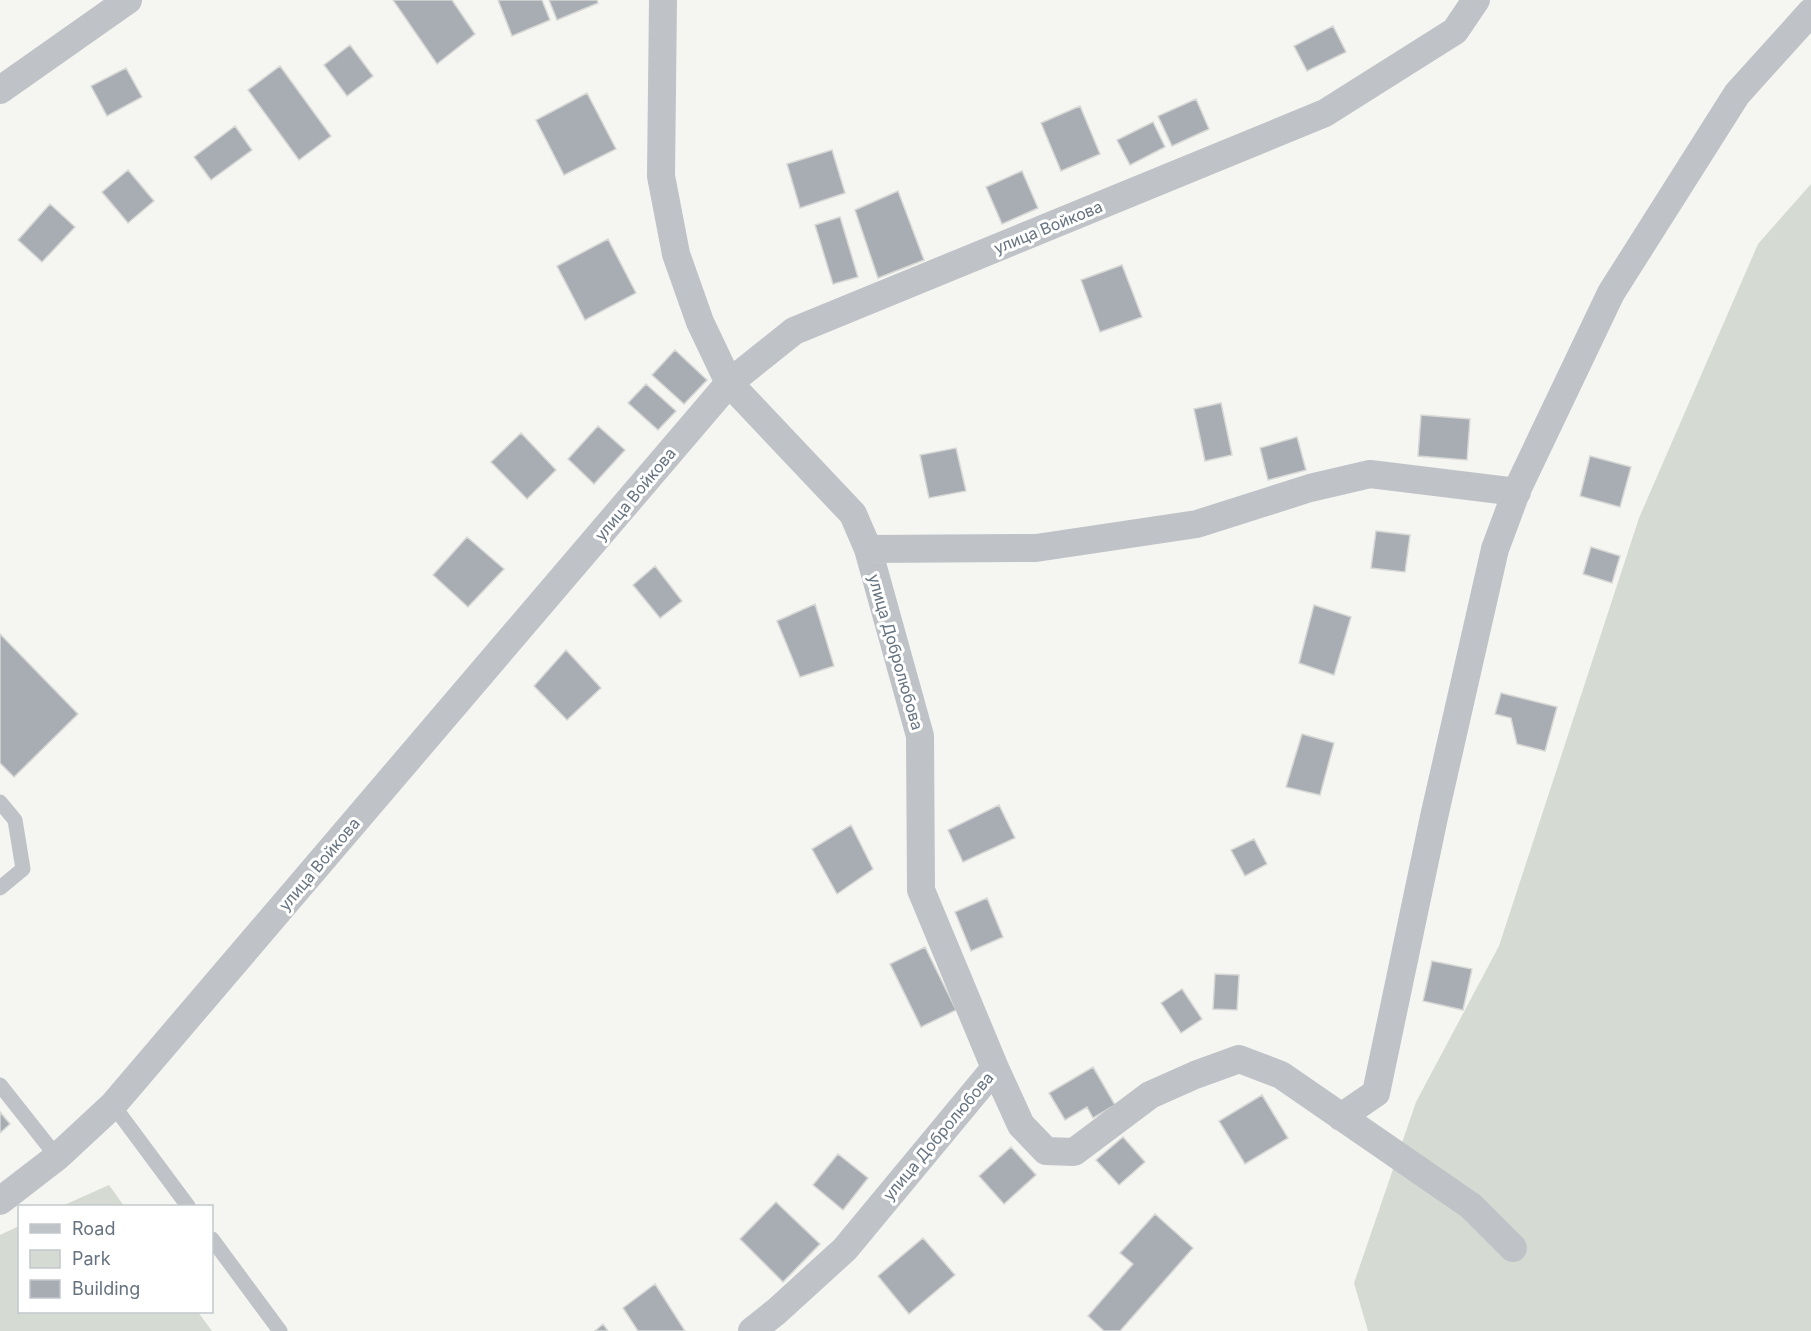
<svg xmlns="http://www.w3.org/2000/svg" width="1811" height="1331" font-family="Inter,sans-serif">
  <rect width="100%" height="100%" fill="#f5f5f2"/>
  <path fill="#d5dad2" d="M 1811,184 L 1811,1331 L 1368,1331 L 1354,1283 L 1416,1102 L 1499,946 L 1639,518 L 1758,244 Z
    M 109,1185 L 124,1206 L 62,1206 Z
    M 19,1226 L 20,1312 L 198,1312 L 212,1331 L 0,1331 L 0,1235 Z"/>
  <path fill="#a7adb2" stroke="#d7d7d5" stroke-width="1.5" d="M 393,0 L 452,0 L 475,34 L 437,64 Z
    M 498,0 L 542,0 L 550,20 L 512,36 Z
    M 549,0 L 597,0 L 598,3 L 557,20 Z
    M 1333,26 L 1346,52 L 1307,71 L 1294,46 Z
    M 350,45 L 373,76 L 347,96 L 324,65 Z
    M 280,66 L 331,136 L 299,160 L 248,90 Z
    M 126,68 L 142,97 L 107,116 L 91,86 Z
    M 587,93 L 616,149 L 564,175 L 536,120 Z
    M 1196,99 L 1209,129 L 1172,146 L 1158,116 Z
    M 1080,106 L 1100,154 L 1061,171 L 1041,123 Z
    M 1153,122 L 1165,147 L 1130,165 L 1117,140 Z
    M 235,126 L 252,150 L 211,180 L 194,157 Z
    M 832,150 L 845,193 L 800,208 L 787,164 Z
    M 128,170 L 154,201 L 128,223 L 102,192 Z
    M 1022,171 L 1038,208 L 1002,224 L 986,187 Z
    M 898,191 L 924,260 L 878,278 L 855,210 Z
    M 50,204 L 75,227 L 42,262 L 18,240 Z
    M 840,217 L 858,277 L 833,284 L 815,225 Z
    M 608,239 L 636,293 L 585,320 L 557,266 Z
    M 1122,265 L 1142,317 L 1100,332 L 1081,280 Z
    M 675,350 L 707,380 L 684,404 L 652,375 Z
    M 646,384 L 676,411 L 658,430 L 628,403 Z
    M 1221,403 L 1232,455 L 1205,461 L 1194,409 Z
    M 1421,415 L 1470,419 L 1467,460 L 1418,456 Z
    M 598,426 L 625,450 L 594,484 L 568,459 Z
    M 521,433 L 556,470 L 527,499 L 491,462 Z
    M 1297,437 L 1306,470 L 1268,480 L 1260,448 Z
    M 956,448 L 966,491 L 929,498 L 920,455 Z
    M 1590,456 L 1631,467 L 1620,507 L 1580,496 Z
    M 1376,531 L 1410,535 L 1405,572 L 1371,568 Z
    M 467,537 L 504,569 L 468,607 L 433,575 Z
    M 1591,547 L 1620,556 L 1612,583 L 1583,574 Z
    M 655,566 L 682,601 L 660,618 L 633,585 Z
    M 815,604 L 834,666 L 800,677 L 777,621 Z
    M 1314,605 L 1351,617 L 1334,675 L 1299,663 Z
    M 0,634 L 78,714 L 14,777 L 0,763 Z
    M 566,650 L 601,688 L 567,720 L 534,686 Z
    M 1501,693 L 1557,707 L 1545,751 L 1517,744 L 1511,718 L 1495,714 Z
    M 1302,734 L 1334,743 L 1320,795 L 1286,787 Z
    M 999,805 L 1015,838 L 963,862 L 948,830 Z
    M 851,825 L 873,869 L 837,894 L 812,849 Z
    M 1254,839 L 1267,864 L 1245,876 L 1231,850 Z
    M 987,898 L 1003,937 L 971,951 L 955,912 Z
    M 925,947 L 956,1010 L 921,1027 L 890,964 Z
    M 1432,961 L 1472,969 L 1463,1010 L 1423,1001 Z
    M 1215,974 L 1239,975 L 1237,1010 L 1213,1009 Z
    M 1182,989 L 1202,1019 L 1181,1033 L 1161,1003 Z
    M 1093,1067 L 1115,1105 L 1093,1118 L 1087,1107 L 1065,1120 L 1049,1093 Z
    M 1262,1095 L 1288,1138 L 1245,1164 L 1219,1121 Z
    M 0,1112 L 10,1124 L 0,1133 Z
    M 1123,1137 L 1145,1162 L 1119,1185 L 1096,1160 Z
    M 1011,1147 L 1036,1175 L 1004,1204 L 979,1176 Z
    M 838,1154 L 868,1178 L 843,1210 L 813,1185 Z
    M 776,1202 L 820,1244 L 783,1282 L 740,1239 Z
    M 1155,1214 L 1193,1248 L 1120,1331 L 1104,1331 L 1088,1316 L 1133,1264 L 1120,1253 Z
    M 923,1238 L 955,1275 L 909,1314 L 878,1276 Z
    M 655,1284 L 685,1331 L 638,1331 L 623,1308 Z
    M 603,1324 L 608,1331 L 595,1331 Z"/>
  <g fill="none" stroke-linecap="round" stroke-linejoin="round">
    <path stroke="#bfc2c6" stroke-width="15" d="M 0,802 L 15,820 L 23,869 L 0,888
      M 0,1085 L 57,1157
      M 113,1105 L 188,1206
      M 212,1239 L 280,1331"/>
    <path stroke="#bfc2c6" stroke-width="28" d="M 663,0 L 661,176 L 676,254 L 700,322 L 729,383 L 853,514 L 868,549 L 920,736 L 921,890 L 995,1068 L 845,1249 L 777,1311 L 752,1331
      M 0,90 L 128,0
      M 868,549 L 1036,548 L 1197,524 L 1310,488 L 1370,474 L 1517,492
      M 995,1068 L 1021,1125 L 1046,1151 L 1074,1152 L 1150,1095 L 1195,1075 L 1239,1059 L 1281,1075 L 1471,1206 L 1513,1248
      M 1341,1117 L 1376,1093 L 1434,817 L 1495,549 L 1517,490 L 1611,293 L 1737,94 L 1811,12
      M 0,1201 L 57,1157 L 113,1105 L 729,383 L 794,331 L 1325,113 L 1455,31 L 1476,0"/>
  </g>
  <g text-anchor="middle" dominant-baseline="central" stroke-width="6" stroke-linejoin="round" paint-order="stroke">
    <g font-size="16" fill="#677480" stroke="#fff">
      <text transform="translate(1048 227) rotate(-22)">улица Войкова</text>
      <text transform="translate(635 494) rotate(-50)">улица Войкова</text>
      <text transform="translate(896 652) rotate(74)">улица Добролюбова</text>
      <text transform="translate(319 864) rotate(-50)">улица Войкова</text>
      <text transform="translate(938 1136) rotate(-50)">улица Добролюбова</text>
    </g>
  </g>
  <rect x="18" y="1205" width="195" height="108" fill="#ffffff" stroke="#c2c7cc" stroke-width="1.5"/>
  <rect x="30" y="1224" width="30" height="9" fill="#bfc2c6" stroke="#c2c7cc" stroke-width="1.5"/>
  <text x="72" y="1235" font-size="18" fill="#677480">Road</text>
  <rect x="30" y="1250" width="30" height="18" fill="#d5dad2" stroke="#c2c7cc" stroke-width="1.5"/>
  <text x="72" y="1265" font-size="18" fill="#677480">Park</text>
  <rect x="30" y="1280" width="30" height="18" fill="#a7adb2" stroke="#c2c7cc" stroke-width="1.5"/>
  <text x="72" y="1295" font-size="18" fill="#677480">Building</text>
</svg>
